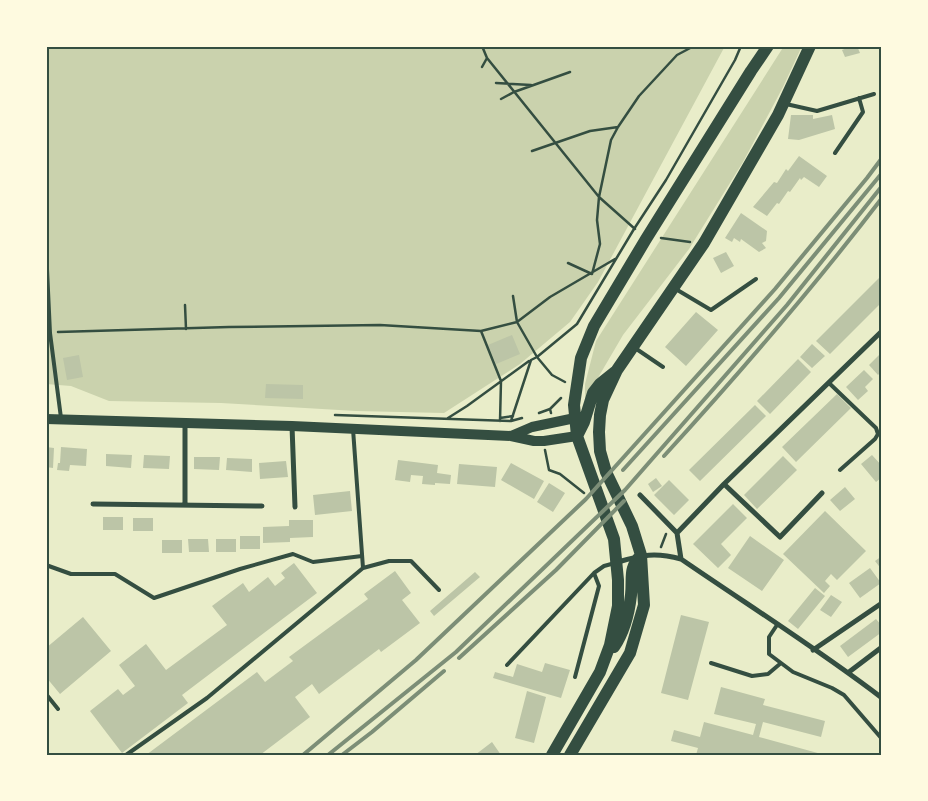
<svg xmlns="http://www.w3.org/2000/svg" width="928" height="801" font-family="Roboto,sans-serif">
  <rect width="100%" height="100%" fill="#e9edc9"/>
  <path fill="#cad2ad" d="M 46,46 L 725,46 L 598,282 L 570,322 L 520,364 L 444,413 L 356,411 L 221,403 L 109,401 L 71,386 L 46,384 Z
    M 784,46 L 802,46 L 783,87 L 743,162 L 689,249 L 623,335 L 585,400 L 585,384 L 596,341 Z"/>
  <path fill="#bcc5a7" d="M 852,46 L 857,46 L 860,53 L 845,57 L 842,50 Z
    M 791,115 L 813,115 L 813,119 L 832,115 L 835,129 L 799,140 L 788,139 Z
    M 799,156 L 827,176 L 819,187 L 804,177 L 801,180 L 800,178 L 790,192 L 788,191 L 779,204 L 777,203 L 767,216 L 753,207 L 774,182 L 777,183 L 786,169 L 788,171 Z
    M 741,213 L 767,231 L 766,241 L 762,243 L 766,248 L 759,252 L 741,239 L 740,242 L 734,238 L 732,242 L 725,238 Z
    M 726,252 L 734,266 L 721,273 L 713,258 Z
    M 882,275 L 882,302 L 830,354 L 816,341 Z
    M 696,312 L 718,330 L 686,366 L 665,347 Z
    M 512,335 L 520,354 L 496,364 L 488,345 Z
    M 812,344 L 825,356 L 812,368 L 800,357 Z
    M 882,352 L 882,371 L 878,375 L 869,365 Z
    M 79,355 L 83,377 L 67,380 L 63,358 Z
    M 798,359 L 811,372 L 770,414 L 757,401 Z
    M 864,370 L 873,379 L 865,387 L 868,391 L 858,400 L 846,387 Z
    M 266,384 L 303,385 L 303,399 L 265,398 Z
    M 837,394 L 851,408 L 796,462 L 782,447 Z
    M 755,405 L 766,416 L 700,481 L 689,470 Z
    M 46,447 L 54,448 L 53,468 L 46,467 Z
    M 61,447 L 87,449 L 86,466 L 70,465 L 69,471 L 57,470 L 58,463 L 60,463 Z
    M 106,454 L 132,455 L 131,468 L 106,466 Z
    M 144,455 L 170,456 L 169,469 L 143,468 Z
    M 872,455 L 882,466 L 882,477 L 876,482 L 861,464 Z
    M 783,456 L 797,470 L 757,509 L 744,495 Z
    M 194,457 L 220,457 L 219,470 L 194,469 Z
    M 227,458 L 252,459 L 252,472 L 226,470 Z
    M 398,460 L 438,465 L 437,473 L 451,475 L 450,484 L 435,483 L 435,485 L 422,484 L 423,476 L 411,475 L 410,482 L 395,480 Z
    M 286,461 L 288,477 L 260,479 L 259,463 Z
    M 511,463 L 544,481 L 534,499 L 501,480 Z
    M 459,464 L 497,467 L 495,487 L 457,484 Z
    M 656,478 L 662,486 L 653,492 L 648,484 Z
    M 669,480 L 689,500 L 674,515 L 654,495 Z
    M 549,483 L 565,493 L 553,512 L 537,502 Z
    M 845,487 L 855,499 L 840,511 L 830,500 Z
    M 350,491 L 352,511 L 315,515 L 313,495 Z
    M 733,504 L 747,518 L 721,544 L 731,555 L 718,568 L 693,544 Z
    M 825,511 L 866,551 L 837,580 L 831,574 L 825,581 L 830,586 L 824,593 L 783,554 Z
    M 103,517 L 123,517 L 123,530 L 103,530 Z
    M 133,518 L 153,518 L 153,531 L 133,531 Z
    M 289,520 L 313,520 L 313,537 L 290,538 L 290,542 L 263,543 L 263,527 L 289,526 Z
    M 240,536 L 260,536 L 260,549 L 240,549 Z
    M 750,536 L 784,560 L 762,591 L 728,568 Z
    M 188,539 L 208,539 L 209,552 L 189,552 Z
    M 216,539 L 236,539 L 236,552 L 216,552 Z
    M 162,540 L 182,540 L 182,553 L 162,553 Z
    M 882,556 L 882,570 L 875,561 Z
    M 294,563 L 317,593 L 182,695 L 188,703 L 122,753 L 90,711 L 118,689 L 123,695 L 135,686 L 119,665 L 146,644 L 166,670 L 227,625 L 212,606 L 243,583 L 249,592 L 268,577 L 275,586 L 285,578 L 281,573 Z
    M 870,568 L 881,583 L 860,598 L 849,583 Z
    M 395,571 L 411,593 L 402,600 L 420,623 L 381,652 L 379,649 L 319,694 L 312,684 L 295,697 L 310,717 L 260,755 L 146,755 L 257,672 L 265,682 L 293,661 L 289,657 L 368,599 L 364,594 Z
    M 475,572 L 480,577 L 434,616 L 430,611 Z
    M 815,588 L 825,596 L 798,629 L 788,621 Z
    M 831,595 L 842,602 L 831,617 L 820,610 Z
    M 681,615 L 709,622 L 688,700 L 661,693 Z
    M 83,617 L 111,651 L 60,694 L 46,677 L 46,648 Z
    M 876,619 L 882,626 L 882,632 L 848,657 L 840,646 Z
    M 545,663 L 570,670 L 561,698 L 493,678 L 495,672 L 513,677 L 517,664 L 542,672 Z
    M 721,687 L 765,699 L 763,705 L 825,721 L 821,737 L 763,722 L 759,737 L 825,755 L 696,755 L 698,748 L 671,741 L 674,730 L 700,737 L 704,722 L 753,735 L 756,724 L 714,714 Z
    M 527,691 L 546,697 L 534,743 L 515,738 Z
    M 492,742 L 501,755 L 475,755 Z"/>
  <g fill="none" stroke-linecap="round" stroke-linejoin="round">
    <path stroke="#344e41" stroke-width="2.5" d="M 482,46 L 487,58 L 599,197 L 635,229
      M 482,67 L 487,58
      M 496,83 L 531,85
      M 501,99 L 514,92 L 570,72
      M 532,151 L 590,131 L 618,127
      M 661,238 L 690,242
      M 568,263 L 592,274 L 600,244 L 597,220 L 599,197 L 611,140 L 618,127 L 639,96 L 677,55 L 694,46
      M 513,296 L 517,322 L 537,357 L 552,375 L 565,382
      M 185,305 L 186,329
      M 481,331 L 501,381 L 500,421
      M 58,332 L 229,327 L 380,325 L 481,331 L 517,322 L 550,297 L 615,259
      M 539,413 L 550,409
      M 551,413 L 550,409 L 561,398
      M 335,415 L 511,421 L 531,360 L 537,357 L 577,324 L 634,229 L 666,180 L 735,60 L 741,46
      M 448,418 L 467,406 L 529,361
      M 500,418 L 513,416
      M 511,421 L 522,418
      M 545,450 L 549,470 L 560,474 L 584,493
      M 661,547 L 666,534"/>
    <path stroke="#344e41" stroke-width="4" d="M 46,70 L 47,46
      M 786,104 L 817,111 L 874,94
      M 835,153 L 863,112 L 859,98
      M 46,248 L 50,333 L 61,418
      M 674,288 L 711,310 L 756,279
      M 635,348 L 663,367
      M 829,383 L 876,428 L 878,434 L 875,439 L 840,470
      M 353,429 L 363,568
      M 46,565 L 71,574 L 115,574 L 154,598 L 240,569 L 293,554 L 313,562 L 362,556
      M 777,625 L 769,637 L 769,654 L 793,672 L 832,688 L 844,695 L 882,739
      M 711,663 L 752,676 L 768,674 L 781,663
      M 507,665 L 594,573 L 604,566 L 615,563
      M 575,677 L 599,586 L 594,573
      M 46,694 L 58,709
      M 46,753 L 47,755
      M 126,755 L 207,698 L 363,568 L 389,561 L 411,561 L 439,590"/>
    <path stroke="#344e41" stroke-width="5" d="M 292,426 L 295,507
      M 724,484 L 780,537 L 822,493
      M 640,495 L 677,533
      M 93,504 L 262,506
      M 185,505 L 185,423
      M 681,559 L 677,533 L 724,484 L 882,331
      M 618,562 C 642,555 655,552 681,559 C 748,605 818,649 882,698
      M 813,650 L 882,603
      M 849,672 L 882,647"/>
    <path stroke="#344e41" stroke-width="10" d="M 46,419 L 292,426 L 511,436 L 534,441 L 544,441 L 577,436
      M 511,436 L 532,427 L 575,418"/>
    <path stroke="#344e41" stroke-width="12" d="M 577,436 L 584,422 L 593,393 L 600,384 L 615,372
      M 614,647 C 624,632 629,613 631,595 C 633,577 628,569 641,555
      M 552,755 L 600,672 L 610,645 L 618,606 L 618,580 L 614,539 L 577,436 L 574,405 L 581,358 L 594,326 L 646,239 L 751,71 L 768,46
      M 570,755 L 630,653 L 644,605 L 641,555 L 632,526 L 606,472 L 600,451 L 599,432 L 600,415 L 603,400 L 617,370 L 704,243 L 778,115 L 810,46"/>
    <path stroke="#7c8e77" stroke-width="4" d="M 664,456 C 740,373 813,288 882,198
      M 623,470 L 779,298 L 882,173
      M 459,658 L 556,570 L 624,501
      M 303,755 L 416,660 L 586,499 L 775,289 L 867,178 L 882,158
      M 328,755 L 456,652 L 625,490 L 787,305 L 882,186
      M 342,755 L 372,732 L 444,671"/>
  </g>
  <rect width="928" height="801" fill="none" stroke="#fefae0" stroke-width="95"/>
  <rect x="48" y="48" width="832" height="706" fill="none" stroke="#344e41" stroke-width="2"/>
</svg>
